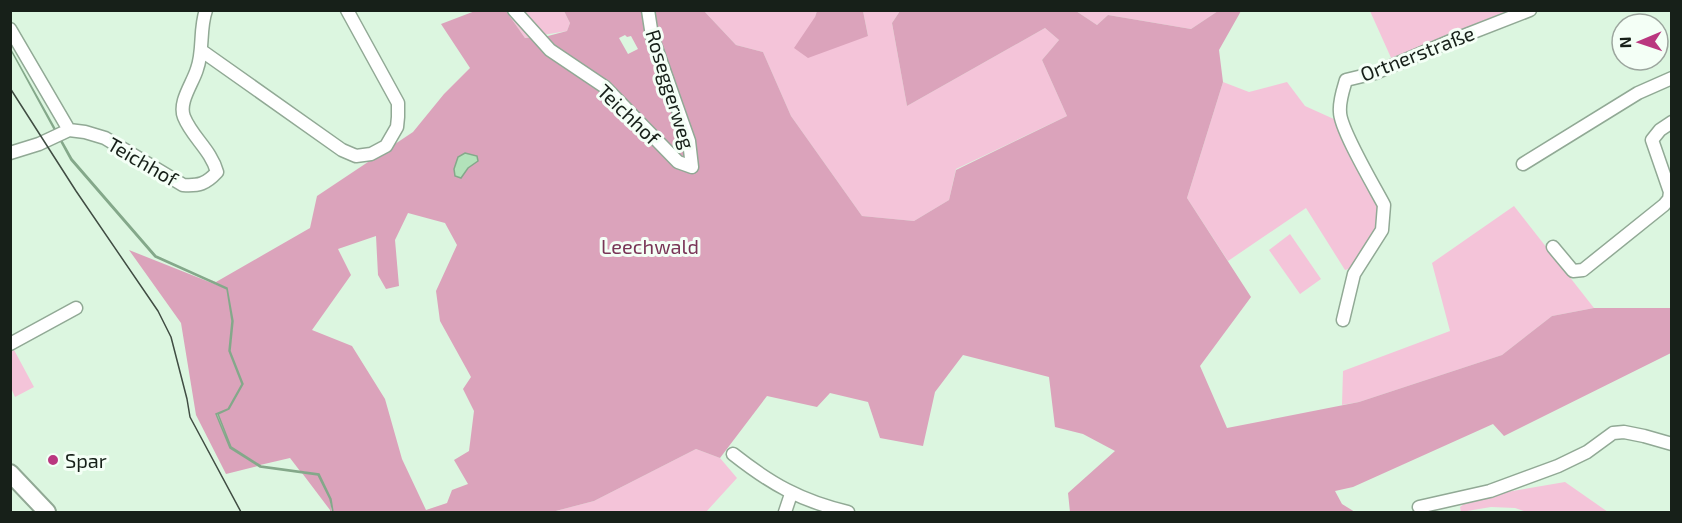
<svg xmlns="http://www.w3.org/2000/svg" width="1682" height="523" font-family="'Exo 2',sans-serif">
  <rect width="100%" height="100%" fill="#dcf6e0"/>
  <path fill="#f4c4d9" d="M 506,11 L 564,11 L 570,23 L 567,31 L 525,38 Z
    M 704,11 L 817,11 L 815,17 L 868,36 L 863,11 L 900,11 L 892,23 L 907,106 L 1045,28 L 1059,40 L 1042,60 L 1067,116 L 956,169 L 949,200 L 914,221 L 862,216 L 791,116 L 763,52 L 736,45 Z
    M 1076,11 L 1218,11 L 1191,29 L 1108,15 L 1097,25 Z
    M 1370,11 L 1515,11 L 1392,60 Z
    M 1223,82 L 1249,92 L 1287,82 L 1305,106 L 1336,120 L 1388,206 L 1389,227 L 1368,263 L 1345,270 L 1306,208 L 1228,261 L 1187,198 Z
    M 1514,206 L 1594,308 L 1552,316 L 1502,355 L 1359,402 L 1342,405 L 1343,371 L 1450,331 L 1432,263 Z
    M 1290,234 L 1321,279 L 1300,294 L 1269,250 Z
    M 13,348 L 34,387 L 15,397 L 11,388 L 10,349 Z
    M 696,449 L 720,458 L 737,478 L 706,512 L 552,512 L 594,501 Z
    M 1565,482 L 1608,512 L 1527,512 L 1515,508 L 1491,507 L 1461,512 L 1460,507 L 1471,498 Z"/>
  <path fill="#dba3bb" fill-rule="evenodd" d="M 475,11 L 506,11 L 525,38 L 548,36 L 567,31 L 570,23 L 564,11 L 704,11 L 736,45 L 763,52 L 791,116 L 862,216 L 914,221 L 949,200 L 956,170 L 1067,116 L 1042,60 L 1059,40 L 1045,28 L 907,106 L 892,23 L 900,11 L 1076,11 L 1097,25 L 1108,15 L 1191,29 L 1218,11 L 1241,11 L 1219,50 L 1223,82 L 1187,198 L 1251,297 L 1200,366 L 1227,428 L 1359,402 L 1502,355 L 1552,316 L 1594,308 L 1670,308 L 1671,353 L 1504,436 L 1493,424 L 1353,487 L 1335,491 L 1342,504 L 1355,512 L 1070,512 L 1068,493 L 1115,451 L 1083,434 L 1055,427 L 1049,377 L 963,355 L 935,392 L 923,446 L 880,438 L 868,402 L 830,393 L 817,407 L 767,396 L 720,458 L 696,449 L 594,501 L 552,512 L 333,512 L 331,499 L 319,474 L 300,471 L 290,458 L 260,465 L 231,447 L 222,426 L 230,448 L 258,466 L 226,474 L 196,415 L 181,323 L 129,250 L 227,289 L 232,321 L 229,351 L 242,384 L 237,393 L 243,384 L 230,351 L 233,321 L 227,288 L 208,279 L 216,282 L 310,228 L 317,196 L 413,132 L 444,94 L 470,68 L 441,24 ZM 625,35 L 627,37 L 631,36 L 638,49 L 628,54 L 619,38 ZM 408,213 L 445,223 L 457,245 L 436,291 L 440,321 L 471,377 L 463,389 L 474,411 L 469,451 L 454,460 L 468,484 L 452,490 L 447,503 L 426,510 L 402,459 L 385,399 L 352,346 L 312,330 L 351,275 L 338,249 L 376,236 L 378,275 L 386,289 L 399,286 L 395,240 Z
    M 817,11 L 863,11 L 868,36 L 808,58 L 794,48 L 815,17 Z
    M 302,473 L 318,475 L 330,499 L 332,512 L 330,512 L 330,510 Z"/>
  <path fill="#b2e2ba" stroke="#84a88a" stroke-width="1.5" d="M 11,50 L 72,159 L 156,256 L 227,288 L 233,321 L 230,351 L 243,384 L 229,409 L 218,414 L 231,447 L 261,466 L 319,474 L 331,499 L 333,512 L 330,499 L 318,475 L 260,467 L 230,448 L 216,414 L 228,409 L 242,384 L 229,351 L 232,321 L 227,289 L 155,257 L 71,160 Z
    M 465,153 L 477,156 L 478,161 L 468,168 L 461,178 L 455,176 L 454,169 L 458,157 Z"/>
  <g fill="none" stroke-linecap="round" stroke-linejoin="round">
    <defs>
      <path id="minor" d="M 514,10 L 550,50 L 605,87 L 678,162 L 692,167 L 689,141 L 652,36 L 648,10
        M 10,29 L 69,130
        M 202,51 L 342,150 L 356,156 L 371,154 L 386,146 L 397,127 L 398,117 L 398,103 L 347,10
        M 10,153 L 39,144 L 69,130 L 85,132 L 105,138 L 183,185 C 199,186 206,184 217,172 C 211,150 192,137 184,117 C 178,102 193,83 197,69 C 204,50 199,30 206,10
        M 1523,164 L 1638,93 L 1672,78
        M 1553,247 L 1573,271 L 1583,270 L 1664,205 L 1669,199 L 1670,192 L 1652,140 L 1660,130 L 1672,122
        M 1343,320 L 1354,274 L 1382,230 L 1384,205 C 1374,186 1340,129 1340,112 C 1339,101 1343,90 1346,80 L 1375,73 L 1453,40 L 1530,10
        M 10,344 L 76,308
        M 733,454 C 771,484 801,501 848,512
        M 1419,507 L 1490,491 L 1558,466 L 1587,452 L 1613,433 L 1624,432 L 1644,436 L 1672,444
        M 785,512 L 791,494"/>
      <path id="major" d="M 10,473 L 47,512"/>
    </defs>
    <use href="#minor" stroke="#91a995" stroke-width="15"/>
    <use href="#major" stroke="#91a995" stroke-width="20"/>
    <use href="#minor" stroke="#fff" stroke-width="12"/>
    <use href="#major" stroke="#fff" stroke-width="16"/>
    <path stroke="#404d43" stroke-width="1.5" d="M 10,88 L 76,191 L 158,311 L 171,337 L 187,399 L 190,417 L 241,512"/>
  </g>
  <circle fill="#ba377f" stroke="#f4fff6" stroke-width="2" cx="53" cy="460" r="6"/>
  <g text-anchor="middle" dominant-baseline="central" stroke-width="6" stroke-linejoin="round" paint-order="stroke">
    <g font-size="20" fill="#172019" stroke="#f4fff6">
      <text transform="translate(1417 53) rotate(-21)">Ortnerstraße</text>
      <text transform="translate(671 89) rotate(73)">Roseggerweg</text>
      <text transform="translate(629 114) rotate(44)">Teichhof</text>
      <text transform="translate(143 161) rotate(30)">Teichhof</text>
    </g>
    <g font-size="20" fill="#793557" stroke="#f4fff6">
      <text x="650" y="246">Leechwald</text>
    </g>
    <g font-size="20" fill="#172019" stroke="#f4fff6" text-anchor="start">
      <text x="65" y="460">Spar</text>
    </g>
  </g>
  <rect width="1682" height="523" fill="none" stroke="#172019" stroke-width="24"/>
  <g transform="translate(1640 42) rotate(268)"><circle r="28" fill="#f4fff6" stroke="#9ca69e" stroke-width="1.5"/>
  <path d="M0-4.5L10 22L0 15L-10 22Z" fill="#ba377f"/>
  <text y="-9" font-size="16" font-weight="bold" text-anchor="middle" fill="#172019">N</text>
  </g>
</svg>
